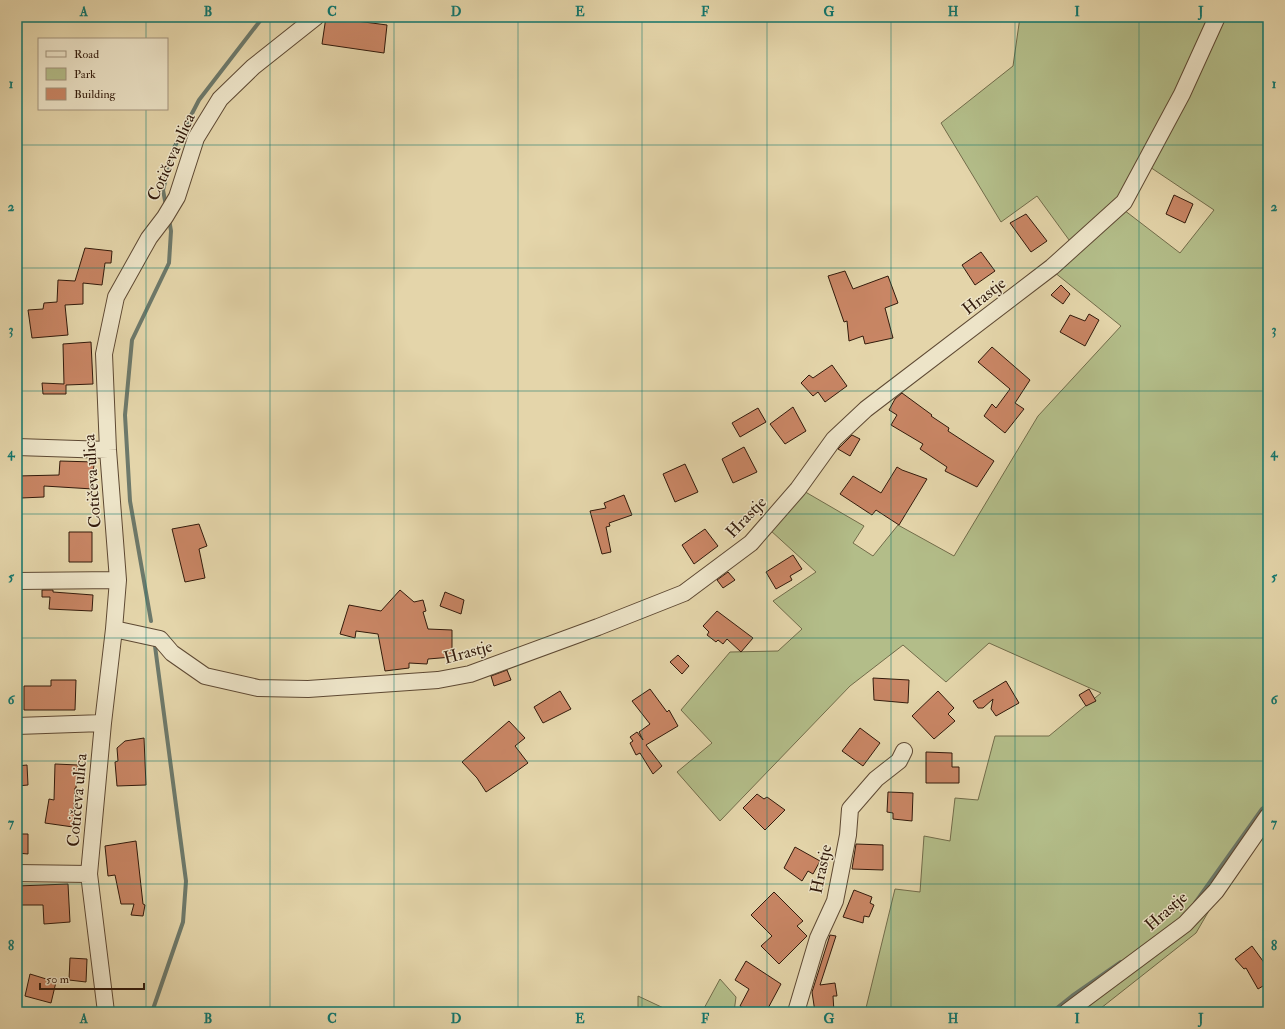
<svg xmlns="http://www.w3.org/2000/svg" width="1285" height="1029" font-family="'IM FELL Double Pica',serif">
  <rect width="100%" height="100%" fill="#e4d5aa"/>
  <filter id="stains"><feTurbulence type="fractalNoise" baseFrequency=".005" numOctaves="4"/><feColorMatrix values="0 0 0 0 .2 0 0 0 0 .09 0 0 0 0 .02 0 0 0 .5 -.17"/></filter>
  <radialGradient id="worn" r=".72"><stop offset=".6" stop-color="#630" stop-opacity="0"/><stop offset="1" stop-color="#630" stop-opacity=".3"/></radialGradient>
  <path fill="#b3bd89" stroke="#726c4a" d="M 1020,17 L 1268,17 L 1268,809 L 1196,933 L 1096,1012 L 865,1012 L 895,889 L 920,892 L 924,836 L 950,841 L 955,798 L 978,800 L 995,736 L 1049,736 L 1101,693 L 989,643 L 946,682 L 903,645 L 850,686 L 720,821 L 677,772 L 712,743 L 681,710 L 730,652 L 778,651 L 802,629 L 773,601 L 816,572 L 770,530 L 802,490 L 864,526 L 853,543 L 873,556 L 898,525 L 954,556 L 1038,416 L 1121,326 L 1054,272 L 1124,210 L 1180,253 L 1214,210 L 1141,161 L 1121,199 L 1072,244 L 1037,196 L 1001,222 L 941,123 L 1013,66 Z
    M 720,979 L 736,997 L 734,1012 L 702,1012 Z
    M 638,996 L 672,1012 L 638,1012 Z"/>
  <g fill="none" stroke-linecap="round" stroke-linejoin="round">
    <path stroke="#6d796b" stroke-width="4" d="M 166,206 L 163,190 L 174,148 L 199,100 L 263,17
      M 151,621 L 130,501 L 125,415 L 132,340 L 169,263 L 171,231 L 169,219
      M 1195,903 L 1262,809 L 1268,804
      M 152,1012 L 183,922 L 186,881 L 155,646
      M 1052,1012 L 1072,996 L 1121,962"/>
  </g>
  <path fill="#c98665" stroke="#321a0b" d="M 326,17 L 387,25 L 384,53 L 322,44 Z
    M 1174,195 L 1193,204 L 1185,223 L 1166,214 Z
    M 1026,214 L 1047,241 L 1031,252 L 1010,223 Z
    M 85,248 L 112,251 L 111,263 L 105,263 L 102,285 L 83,283 L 83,304 L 65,305 L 68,335 L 32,338 L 28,310 L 43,309 L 44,303 L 57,302 L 58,280 L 75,281 Z
    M 981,252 L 995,271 L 975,285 L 962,265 Z
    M 845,271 L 853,289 L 888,276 L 898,303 L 885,308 L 893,338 L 865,344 L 863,336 L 849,341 L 847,321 L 844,322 L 828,276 Z
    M 1061,285 L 1070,294 L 1063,304 L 1051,295 Z
    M 1089,314 L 1099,320 L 1085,346 L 1060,332 L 1070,315 L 1085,321 Z
    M 91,342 L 93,384 L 66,385 L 66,394 L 43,394 L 42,383 L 64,384 L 63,344 Z
    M 992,347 L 1030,380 L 1015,403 L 1024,409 L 1005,433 L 984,416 L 992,404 L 996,408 L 1010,389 L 978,362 Z
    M 832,365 L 847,386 L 825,402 L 818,392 L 813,396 L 801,383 L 809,375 L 813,378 Z
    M 902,393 L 932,415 L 931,416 L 949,428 L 948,431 L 994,461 L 977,487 L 945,471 L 947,467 L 920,449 L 923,444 L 891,425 L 897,415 L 889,410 L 895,399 Z
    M 793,407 L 806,431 L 785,444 L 770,424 Z
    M 758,408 L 766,422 L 740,437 L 732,423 Z
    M 852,435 L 860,439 L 850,456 L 838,449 Z
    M 744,447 L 757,472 L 733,483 L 722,459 Z
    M 60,461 L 94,462 L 93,489 L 44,486 L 44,497 L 21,498 L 21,485 L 17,484 L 17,476 L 59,475 Z
    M 685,464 L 698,492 L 675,502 L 663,474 Z
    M 897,467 L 902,470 L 927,479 L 899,525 L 876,510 L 872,515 L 840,494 L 853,476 L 881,493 Z
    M 624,495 L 632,515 L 609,523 L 610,526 L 606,527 L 611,552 L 602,554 L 590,511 L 606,508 L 604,503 Z
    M 199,524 L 207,546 L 199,549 L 205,578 L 185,582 L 172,529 Z
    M 705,529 L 718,546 L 694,564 L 682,545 Z
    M 69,532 L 92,532 L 92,562 L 69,562 Z
    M 793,555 L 802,569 L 790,576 L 792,580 L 776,589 L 766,572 Z
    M 728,572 L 735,580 L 723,588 L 717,580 Z
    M 42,590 L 53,590 L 53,592 L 93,595 L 92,611 L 49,609 L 50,597 L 42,597 Z
    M 400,590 L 414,602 L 423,600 L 426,611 L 423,612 L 428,629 L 452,630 L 452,657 L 428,659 L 427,664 L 409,663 L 409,668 L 385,671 L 378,634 L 356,631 L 355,638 L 340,634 L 349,605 L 381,611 Z
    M 445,592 L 464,600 L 461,614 L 440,606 Z
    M 717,611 L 753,638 L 741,652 L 727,639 L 723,644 L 718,640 L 716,642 L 707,635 L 709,632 L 703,626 Z
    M 678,655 L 689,666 L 682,674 L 670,662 Z
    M 507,670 L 511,680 L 494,686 L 491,676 Z
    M 873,678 L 909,680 L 908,703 L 874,700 Z
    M 51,680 L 76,680 L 75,710 L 24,710 L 24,686 L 51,686 Z
    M 1006,681 L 1019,703 L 996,716 L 991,709 L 993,699 L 983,708 L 978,708 L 973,701 Z
    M 650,689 L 667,712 L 669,710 L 678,726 L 646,745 L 662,766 L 653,774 L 640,753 L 636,755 L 630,743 L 633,741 L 630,737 L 637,732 L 643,740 L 639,732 L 650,724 L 632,701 Z
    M 1089,689 L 1096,701 L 1086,706 L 1079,695 Z
    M 560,691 L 571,709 L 543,723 L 534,707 Z
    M 938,691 L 954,708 L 948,714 L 955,721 L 934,739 L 912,716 Z
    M 509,721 L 525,738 L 515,746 L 528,763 L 510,776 L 486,792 L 477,778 L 462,762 Z
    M 860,728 L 880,743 L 863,766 L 842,751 Z
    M 144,738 L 146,785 L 117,786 L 115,762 L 118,761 L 117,748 L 125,741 Z
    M 926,752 L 952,753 L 952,767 L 959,767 L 959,783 L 926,783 Z
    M 55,764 L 78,765 L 76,788 L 75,788 L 73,827 L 45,823 L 49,799 L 54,800 Z
    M 27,765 L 28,785 L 17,786 L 17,766 Z
    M 888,792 L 913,793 L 912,821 L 893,819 L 893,813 L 887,812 Z
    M 757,794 L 764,799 L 767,797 L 785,810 L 765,830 L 743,808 Z
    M 17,834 L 28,834 L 28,854 L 17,853 Z
    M 136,841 L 143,904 L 145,905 L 143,916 L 131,915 L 134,904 L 121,904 L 115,875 L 108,876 L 105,846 Z
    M 856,844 L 883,845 L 883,870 L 852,869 Z
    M 795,847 L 820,861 L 813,874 L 808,871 L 802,881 L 784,868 Z
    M 68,884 L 70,922 L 44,924 L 43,905 L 18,905 L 17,886 Z
    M 854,890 L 872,897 L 870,903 L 874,905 L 869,917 L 864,916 L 863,923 L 843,917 Z
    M 774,892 L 803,921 L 797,926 L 807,936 L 779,964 L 761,946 L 772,936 L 751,915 Z
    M 830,935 L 836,936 L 820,985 L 835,983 L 837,996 L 833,996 L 834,1012 L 815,1012 L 812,992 Z
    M 1252,946 L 1268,968 L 1268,983 L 1258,989 L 1246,968 L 1244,969 L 1235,959 Z
    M 70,958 L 87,959 L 86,982 L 69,980 Z
    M 746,961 L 781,984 L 766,1012 L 751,1012 L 740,1006 L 749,989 L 735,980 Z
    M 30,974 L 56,982 L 51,1003 L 25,996 Z"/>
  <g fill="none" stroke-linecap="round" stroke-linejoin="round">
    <defs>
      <path id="minor" d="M 17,447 L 108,450
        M 17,581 L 118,580
        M 114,629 L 160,639 L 172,653 L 205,676 L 258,688 L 308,689 L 438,680 L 470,674 L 598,627 L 684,593 L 751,543 L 798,489 L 834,439 L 866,409 L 1052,267 L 1124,202 L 1182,94 L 1217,17
        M 17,726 L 103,723
        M 17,873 L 89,874
        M 106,1012 L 89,874 L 103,723 L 114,629 L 118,580 L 108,450 L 104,354 L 116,297 L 149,238 L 165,217 L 177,197 L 196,138 L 220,99 L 253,67 L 316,17
        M 796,1012 L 818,938 L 835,901 L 848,835 L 850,809 L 876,779 L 899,761 L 904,751
        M 1067,1012 L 1185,924 L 1216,891 L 1268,816"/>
    </defs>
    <use href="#minor" stroke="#5e4933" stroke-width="18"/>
    <use href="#minor" stroke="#ede4c8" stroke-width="16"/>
  </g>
  <path fill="none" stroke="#0f766e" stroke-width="1" stroke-opacity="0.55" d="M 146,17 L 146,39M 270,17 L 270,1012M 394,17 L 394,1012M 518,17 L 518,1012M 642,17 L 642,1012M 767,17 L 767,1012M 891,17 L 891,1012M 1015,17 L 1015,1012M 1139,17 L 1139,1012M 146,109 L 146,1012M 17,145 L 1268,145M 17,268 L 1268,268M 17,391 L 1268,391M 17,514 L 1268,514M 17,638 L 1268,638M 17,761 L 1268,761M 17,884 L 1268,884"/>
  <g text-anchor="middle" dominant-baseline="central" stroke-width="3" stroke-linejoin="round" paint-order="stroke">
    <g font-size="17" fill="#321a0b" stroke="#ede4c8">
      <text transform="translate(171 157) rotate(-66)">Cotičeva ulica</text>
      <text transform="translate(984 296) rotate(-38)">Hrastje</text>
      <text transform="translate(92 481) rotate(-94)">Cotičeva ulica</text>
      <text transform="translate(746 517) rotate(-46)">Hrastje</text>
      <text transform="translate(468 652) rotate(-15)">Hrastje</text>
      <text transform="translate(77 800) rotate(-85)">Cotičeva ulica</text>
      <text transform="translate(821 869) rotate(-78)">Hrastje</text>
      <text transform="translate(1166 911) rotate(-41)">Hrastje</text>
    </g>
  </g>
  <rect width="1285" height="1029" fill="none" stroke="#e4d5aa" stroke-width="44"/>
  <rect x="38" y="38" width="130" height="72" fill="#ede4c8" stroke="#a2937c"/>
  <rect x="46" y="51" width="20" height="6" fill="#ede4c8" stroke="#a2937c"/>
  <text x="74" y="58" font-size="12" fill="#321a0b">Road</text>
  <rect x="46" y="68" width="20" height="12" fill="#b3bd89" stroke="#a2937c"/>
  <text x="74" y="78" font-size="12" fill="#321a0b">Park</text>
  <rect x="46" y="88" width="20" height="12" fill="#c98665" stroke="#a2937c"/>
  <text x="74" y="98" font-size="12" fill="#321a0b">Building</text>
  <path d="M40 983v6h104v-6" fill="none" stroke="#321a0b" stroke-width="2"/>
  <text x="46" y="983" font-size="12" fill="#321a0b" stroke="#ede4c8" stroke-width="3" paint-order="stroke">50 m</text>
  <rect x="22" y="22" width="1241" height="985" fill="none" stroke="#0f766e" stroke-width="1.5"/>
  <g font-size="13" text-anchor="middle" font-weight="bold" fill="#0f766e">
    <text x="84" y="16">A</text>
    <text x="208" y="16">B</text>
    <text x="332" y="16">C</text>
    <text x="456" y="16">D</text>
    <text x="580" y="16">E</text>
    <text x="705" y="16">F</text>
    <text x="829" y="16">G</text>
    <text x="953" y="16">H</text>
    <text x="1077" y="16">I</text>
    <text x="1201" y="16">J</text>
    <text x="11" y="88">1</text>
    <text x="1274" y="88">1</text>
    <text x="11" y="211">2</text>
    <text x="1274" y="211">2</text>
    <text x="11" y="334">3</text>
    <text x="1274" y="334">3</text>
    <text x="11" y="457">4</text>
    <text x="1274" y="457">4</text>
    <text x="11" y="581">5</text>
    <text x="1274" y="581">5</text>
    <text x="11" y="704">6</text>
    <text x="1274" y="704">6</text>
    <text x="11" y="827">7</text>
    <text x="1274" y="827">7</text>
    <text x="11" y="950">8</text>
    <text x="1274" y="950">8</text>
    <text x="84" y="1023">A</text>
    <text x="208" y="1023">B</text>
    <text x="332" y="1023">C</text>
    <text x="456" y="1023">D</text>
    <text x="580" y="1023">E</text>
    <text x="705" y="1023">F</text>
    <text x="829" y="1023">G</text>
    <text x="953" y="1023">H</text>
    <text x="1077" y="1023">I</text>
    <text x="1201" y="1023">J</text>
  </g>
  <rect width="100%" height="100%" filter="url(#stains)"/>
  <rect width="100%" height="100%" fill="url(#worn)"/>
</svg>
